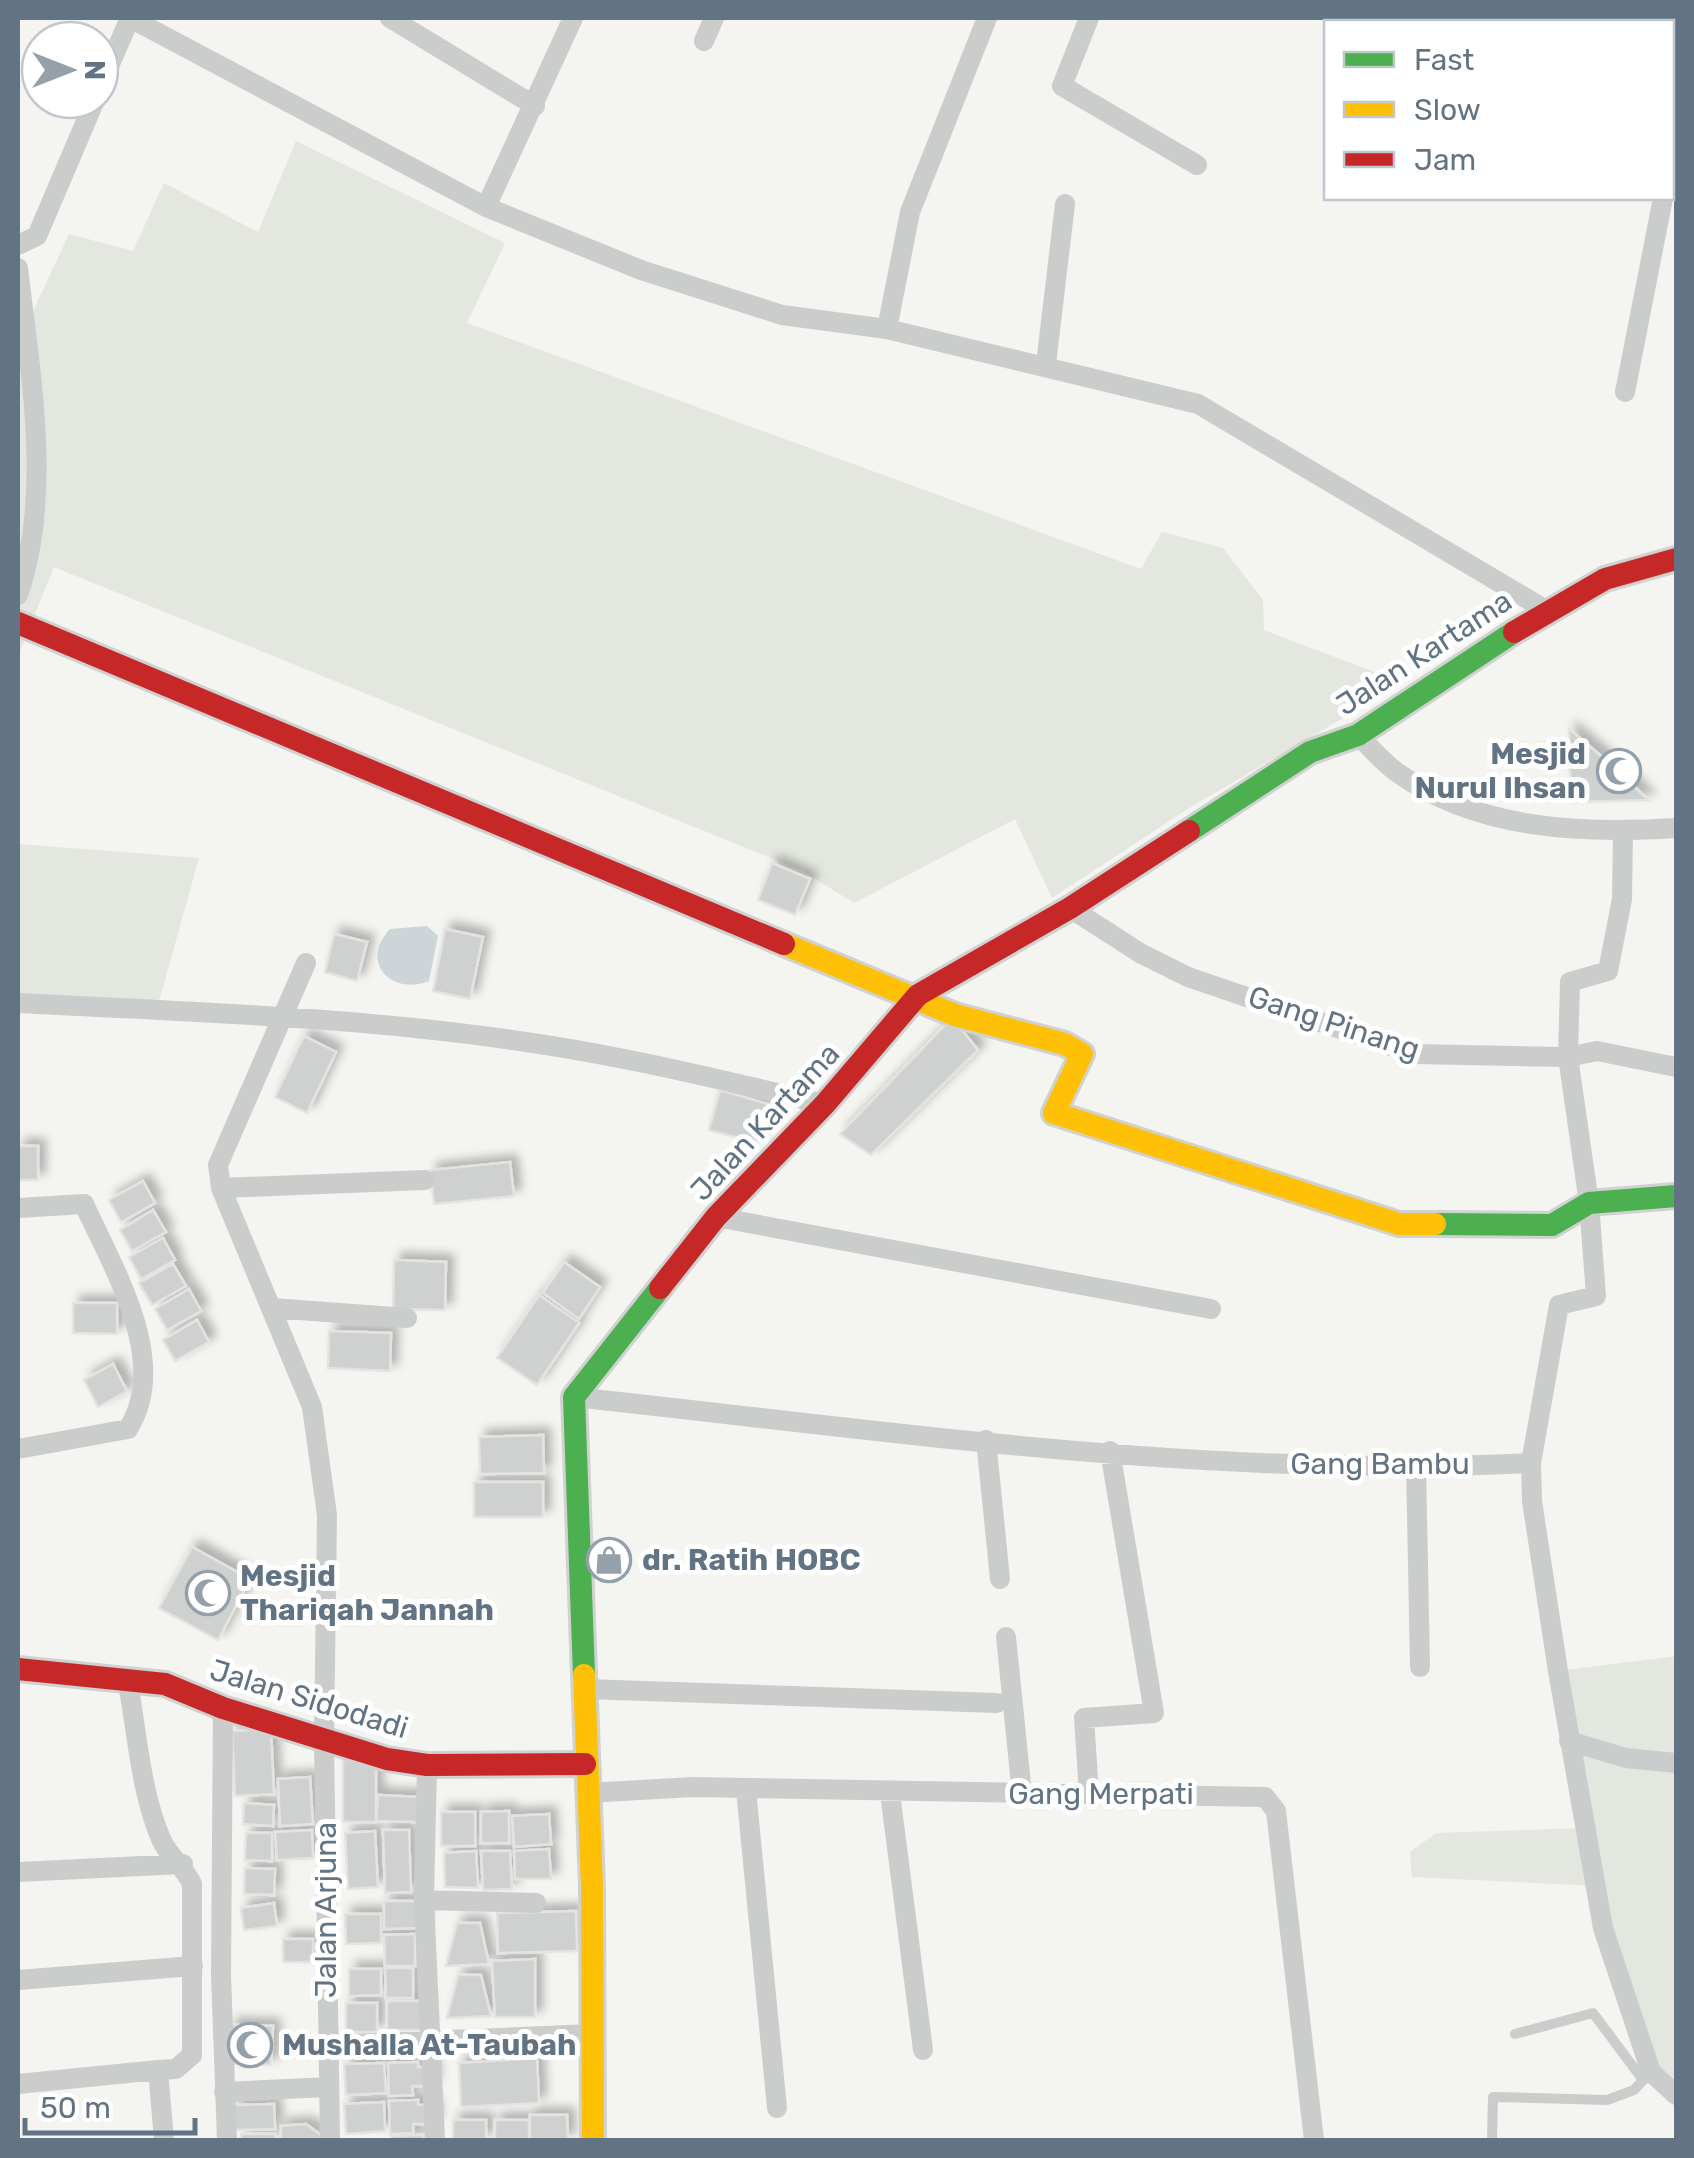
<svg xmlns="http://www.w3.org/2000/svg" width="1694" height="2158" font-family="Rubik,sans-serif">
  <defs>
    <filter id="shadow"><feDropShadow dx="7" dy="-7" stdDeviation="5" flood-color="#0004"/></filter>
  </defs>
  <rect width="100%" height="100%" fill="#f4f4f1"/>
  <path fill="#e3e7df" d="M 296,141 L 505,243 L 467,323 L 1141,569 L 1162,532 L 1223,548 L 1263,600 L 1264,630 L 1403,683 L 1189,808 L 1052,898 L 1015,819 L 854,903 L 803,871 L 54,567 L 18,656 L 18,343 L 69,234 L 133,251 L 164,183 L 258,232 Z
    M 18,844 L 199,858 L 158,1005 L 18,996 Z
    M 1676,1656 L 1676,2095 L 1651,2072 L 1595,1886 L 1412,1877 L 1410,1852 L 1436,1833 L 1584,1828 L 1558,1671 Z"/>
  <path fill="#ced5d8" d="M 427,926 L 438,936 L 429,981 C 391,996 359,962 390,929 Z"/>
  <path fill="#cfd0d0" stroke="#e3e3e1" stroke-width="2.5" filter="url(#shadow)" d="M 1569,729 L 1619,771 L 1648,800 L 1571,802 Z
    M 772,863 L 810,879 L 795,915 L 758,900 Z
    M 445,929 L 483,937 L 470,999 L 433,991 Z
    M 334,934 L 367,942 L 357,981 L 325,972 Z
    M 952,1018 L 978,1050 L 871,1155 L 840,1134 Z
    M 304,1036 L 336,1052 L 307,1113 L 275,1097 Z
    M 720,1090 L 768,1104 L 757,1143 L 709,1130 Z
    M 18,1146 L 38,1146 L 38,1180 L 18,1180 Z
    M 510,1162 L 514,1196 L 434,1204 L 430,1170 Z
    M 143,1181 L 155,1203 L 121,1222 L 109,1200 Z
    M 153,1210 L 166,1232 L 132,1251 L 120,1230 Z
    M 163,1238 L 175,1260 L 141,1279 L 129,1257 Z
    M 394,1260 L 446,1262 L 445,1310 L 393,1309 Z
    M 564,1262 L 600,1287 L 579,1319 L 543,1293 Z
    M 173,1264 L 186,1286 L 152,1305 L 139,1283 Z
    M 189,1289 L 201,1311 L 167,1330 L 155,1309 Z
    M 539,1295 L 579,1323 L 537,1385 L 497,1358 Z
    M 73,1303 L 117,1303 L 117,1334 L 73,1333 Z
    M 197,1320 L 209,1342 L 175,1361 L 163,1340 Z
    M 329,1331 L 391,1333 L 390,1371 L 328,1368 Z
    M 113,1364 L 127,1391 L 98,1407 L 84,1380 Z
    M 543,1435 L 544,1473 L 480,1474 L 479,1437 Z
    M 474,1482 L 543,1482 L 543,1517 L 474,1517 Z
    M 192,1547 L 250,1579 L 218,1640 L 159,1608 Z
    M 271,1729 L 274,1794 L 235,1796 L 232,1731 Z
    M 343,1760 L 376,1760 L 376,1822 L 343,1822 Z
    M 310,1777 L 313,1824 L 280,1826 L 278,1779 Z
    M 378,1795 L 420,1797 L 419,1822 L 376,1821 Z
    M 244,1803 L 274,1805 L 273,1826 L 243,1824 Z
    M 509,1811 L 509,1843 L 481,1843 L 481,1812 Z
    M 441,1812 L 475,1812 L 475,1846 L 441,1846 Z
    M 549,1814 L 551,1844 L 514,1847 L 512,1816 Z
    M 312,1830 L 313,1858 L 277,1860 L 275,1832 Z
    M 383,1830 L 409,1830 L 411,1892 L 385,1893 Z
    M 375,1831 L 378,1887 L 348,1889 L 345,1833 Z
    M 246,1833 L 272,1833 L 272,1861 L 245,1860 Z
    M 549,1849 L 551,1879 L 515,1879 L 514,1851 Z
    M 476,1851 L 478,1888 L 445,1887 L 444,1853 Z
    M 481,1851 L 510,1851 L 512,1889 L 483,1890 Z
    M 245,1868 L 275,1869 L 274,1895 L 244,1894 Z
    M 384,1901 L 421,1901 L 422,1928 L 384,1929 Z
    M 274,1903 L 277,1926 L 244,1930 L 241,1908 Z
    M 576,1911 L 577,1951 L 498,1953 L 497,1913 Z
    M 345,1914 L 381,1914 L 381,1943 L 346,1944 Z
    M 457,1923 L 480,1923 L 489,1964 L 446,1966 Z
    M 415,1934 L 415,1966 L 385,1966 L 384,1935 Z
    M 283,1939 L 313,1939 L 313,1962 L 283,1962 Z
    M 535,1959 L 535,2017 L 495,2017 L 492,1961 Z
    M 385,1968 L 413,1968 L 413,1998 L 386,1998 Z
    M 349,1969 L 381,1969 L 381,1995 L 349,1996 Z
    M 458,1975 L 481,1975 L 491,2016 L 447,2018 Z
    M 387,2001 L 424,2001 L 424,2030 L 387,2030 Z
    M 346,2003 L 377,2003 L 377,2032 L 346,2032 Z
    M 230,2025 L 273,2026 L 271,2065 L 228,2063 Z
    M 537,2058 L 539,2103 L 461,2107 L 459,2063 Z
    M 418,2062 L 418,2067 L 433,2067 L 433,2086 L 412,2086 L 413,2095 L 389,2096 L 388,2063 Z
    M 384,2063 L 386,2093 L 346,2095 L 344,2064 Z
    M 418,2100 L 418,2105 L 433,2105 L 434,2124 L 413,2124 L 413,2133 L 390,2134 L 389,2101 Z
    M 384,2102 L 385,2131 L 346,2134 L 344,2104 Z
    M 274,2104 L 275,2129 L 234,2130 L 233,2105 Z
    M 530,2115 L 567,2115 L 568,2140 L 530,2140 Z
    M 453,2120 L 486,2120 L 486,2140 L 453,2140 Z
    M 495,2120 L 529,2120 L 529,2140 L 495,2140 Z
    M 306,2124 L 322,2136 L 321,2140 L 281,2140 L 281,2126 Z
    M 241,2134 L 275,2134 L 275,2140 L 241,2140 Z
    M 424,2135 L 424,2140 L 391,2140 L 391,2136 Z"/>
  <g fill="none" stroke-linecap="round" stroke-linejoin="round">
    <defs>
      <path id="fast" d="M 1470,18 L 1481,22
        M 1672,97 L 1676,99
        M 1189,831 L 1310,752 L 1358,735 L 1514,632
        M 1435,1224 L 1552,1225 L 1589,1203 L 1676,1196
        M 584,1675 L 574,1397 L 660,1288"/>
      <path id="slow" d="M 784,944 L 955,1015 L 1065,1044 L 1082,1054 L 1054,1113 L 1399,1224 L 1435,1224
        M 584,1675 L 592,1886 L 593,2140"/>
      <path id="jam" d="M 18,623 L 784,944
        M 1514,632 L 1605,579 L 1676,559
        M 660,1288 L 716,1217 L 825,1104 L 918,995 L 1070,908 L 1189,831
        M 18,1669 L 165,1684 L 223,1708 L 387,1759 L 427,1765 L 585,1764"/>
    </defs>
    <use href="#fast" stroke="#d0d2d1" stroke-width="28"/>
    <use href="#slow" stroke="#d0d2d1" stroke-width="28"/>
    <use href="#jam" stroke="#d0d2d1" stroke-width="28"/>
    <path stroke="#cbcdcd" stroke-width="10" d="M 1515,2034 L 1593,2013 L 1643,2080
      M 1492,2140 L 1493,2097 L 1607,2100 L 1634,2090 L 1651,2072"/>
    <path stroke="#cbcdcd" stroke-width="20" d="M 390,18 L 535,106
      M 1089,18 L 1062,86 L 1197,165
      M 1645,22 L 1647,18
      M 704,41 L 714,18
      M 100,87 L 130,18 L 486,207 L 641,270 L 782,315 L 887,329 L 1198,404 L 1546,610
      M 1672,155 L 1676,129
      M 486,207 L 573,18
      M 18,245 L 37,236 L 95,100
      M 18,268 C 30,371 53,495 18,595
      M 887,329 L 910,212 L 987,18
      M 1046,364 L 1065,204
      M 1625,392 L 1663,198
      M 1358,735 C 1371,748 1383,763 1398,773 C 1478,830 1582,834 1676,828
      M 1070,908 L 1140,953 L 1188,977 L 1414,1054 L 1568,1057 L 1597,1051 L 1676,1067
      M 306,963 L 218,1165 L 221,1188 L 312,1407 L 327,1515 L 324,1740 L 330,2140
      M 18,1003 C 220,1013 425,1019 624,1059 C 692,1072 758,1089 825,1104
      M 221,1188 L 425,1180
      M 18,1208 L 84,1204 C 113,1268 171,1362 128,1429 L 18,1449
      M 716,1217 L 1211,1309
      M 272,1308 L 407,1318
      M 574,1397 C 891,1431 1212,1479 1531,1463 L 1532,1501 L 1558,1671 L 1603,1928 L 1651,2072 L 1676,2095
      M 986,1440 L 1000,1579
      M 1531,1463 L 1559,1305 L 1596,1296 L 1589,1203 L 1568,1057 L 1570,982 L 1608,971 L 1622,899 L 1623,831
      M 1416,1464 L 1420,1667
      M 1006,1637 L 1022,1794
      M 127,1678 C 137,1730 140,1790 161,1839 C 168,1856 184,1866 192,1884 L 192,2055 L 176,2069 L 158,2070 L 164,2140
      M 585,1689 L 997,1703
      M 223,1708 L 221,1975 L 227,2140
      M 1569,1741 L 1626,1758 L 1676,1763
      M 427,1765 L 424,1900 L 435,2140
      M 746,1790 L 777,2108
      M 587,1793 L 693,1787 L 1265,1797 L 1276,1811 L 1314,2140
      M 890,1793 L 923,2050
      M 1089,1793 L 1084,1718 L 1154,1713 L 1110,1451
      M 18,1872 L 183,1864
      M 424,1900 L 536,1903
      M 18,1980 L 193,1966
      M 327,2045 L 592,2034
      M 18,2084 L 158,2070
      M 224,2092 L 328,2087"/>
    <use href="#fast" stroke="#4caf50" stroke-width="22"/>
    <use href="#slow" stroke="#ffc107" stroke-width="22"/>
    <use href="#jam" stroke="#c62828" stroke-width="22"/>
  </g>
  <defs>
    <symbol id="mosque-ring" viewBox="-11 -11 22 22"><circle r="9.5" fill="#fff" stroke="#95a1aa" stroke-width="1.5"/><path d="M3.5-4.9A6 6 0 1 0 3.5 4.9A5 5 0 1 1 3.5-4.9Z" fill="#95a1aa"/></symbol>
    <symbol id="shop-ring" viewBox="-11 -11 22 22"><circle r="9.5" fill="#fff" stroke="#95a1aa" stroke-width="1.5"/><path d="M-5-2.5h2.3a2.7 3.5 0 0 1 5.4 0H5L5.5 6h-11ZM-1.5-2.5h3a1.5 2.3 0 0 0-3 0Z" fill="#95a1aa"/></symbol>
  </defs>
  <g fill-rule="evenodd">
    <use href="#mosque-ring" x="1594" y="746" width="50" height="50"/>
    <use href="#shop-ring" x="584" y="1535" width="50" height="50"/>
    <use href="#mosque-ring" x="183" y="1568" width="50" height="50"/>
    <use href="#mosque-ring" x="225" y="2020" width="50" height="50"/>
  </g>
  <g text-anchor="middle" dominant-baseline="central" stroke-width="10" stroke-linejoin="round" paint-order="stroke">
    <g font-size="30" fill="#627483" stroke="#fff">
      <text transform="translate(1424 653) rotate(-33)">Jalan Kartama</text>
      <text transform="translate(1334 1023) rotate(18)">Gang Pinang</text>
      <text transform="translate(765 1122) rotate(-47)">Jalan Kartama</text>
      <text x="1380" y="1464">Gang Bambu</text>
      <text transform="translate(309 1699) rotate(17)">Jalan Sidodadi</text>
      <text x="1101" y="1794">Gang Merpati</text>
      <text transform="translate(326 1910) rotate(-90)">Jalan Arjuna</text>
    </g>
    <g font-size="30" font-weight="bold" fill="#627483" stroke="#fff" text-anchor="start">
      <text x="1586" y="754" text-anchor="end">Mesjid<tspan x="1586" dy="34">Nurul Ihsan</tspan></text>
      <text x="642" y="1560">dr. Ratih HOBC</text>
      <text x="240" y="1576">Mesjid<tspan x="240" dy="34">Thariqah Jannah</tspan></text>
      <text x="282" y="2045">Mushalla At-Taubah</text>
    </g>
  </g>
  <rect width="1694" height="2158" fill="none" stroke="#627483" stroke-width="40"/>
  <rect x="1324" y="20" width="350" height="180" fill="#ffffff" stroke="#c0c7cd" stroke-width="2.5"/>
  <rect x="1344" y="52" width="50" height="15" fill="#4caf50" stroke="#c0c7cd" stroke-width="2.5"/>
  <text x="1414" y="70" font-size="30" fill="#627483">Fast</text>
  <rect x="1344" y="102" width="50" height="15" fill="#ffc107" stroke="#c0c7cd" stroke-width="2.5"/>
  <text x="1414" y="120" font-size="30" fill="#627483">Slow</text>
  <rect x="1344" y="152" width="50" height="15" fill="#c62828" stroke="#c0c7cd" stroke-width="2.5"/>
  <text x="1414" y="170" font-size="30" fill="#627483">Jam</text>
  <g transform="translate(70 70) rotate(90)"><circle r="48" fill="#ffffff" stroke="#c0c7cd" stroke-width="2.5"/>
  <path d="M0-8L18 38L0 25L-18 38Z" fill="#95a1aa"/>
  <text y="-15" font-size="28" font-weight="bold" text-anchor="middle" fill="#627483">N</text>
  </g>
  <path d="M25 2118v15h170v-15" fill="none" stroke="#627483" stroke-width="5"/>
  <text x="40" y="2118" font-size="30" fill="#627483" stroke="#ffffff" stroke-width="8" paint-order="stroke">50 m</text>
</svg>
